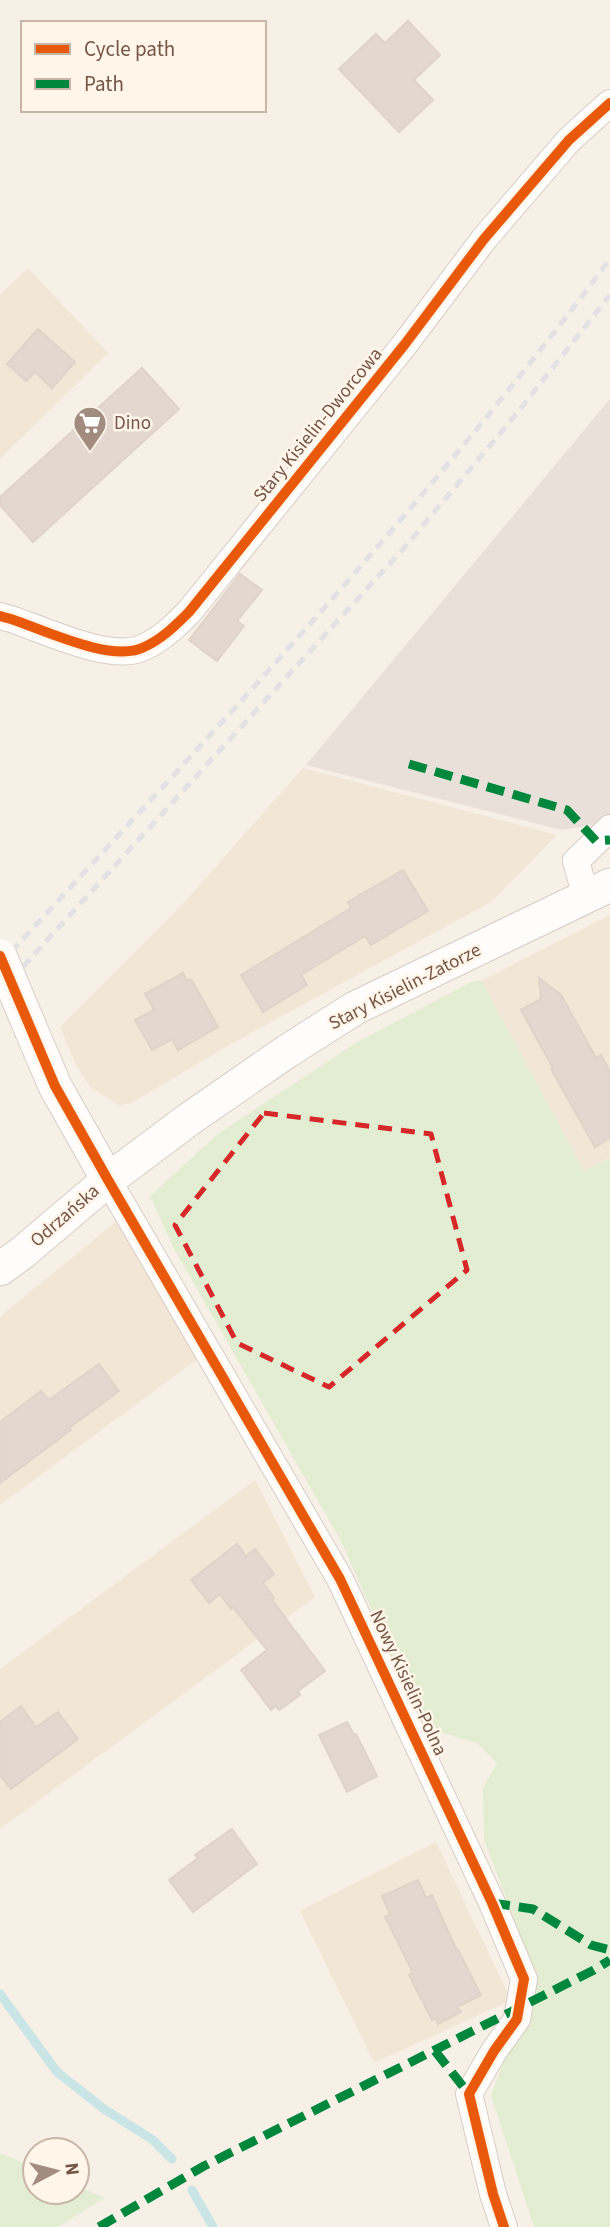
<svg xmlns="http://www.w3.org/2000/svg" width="610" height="2227" font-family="'Source Sans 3',sans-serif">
  <rect width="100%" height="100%" fill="#f6f0e7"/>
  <path fill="#f2e6d7" d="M 28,268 L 108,353 L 0,459 L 0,295 Z
    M 303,768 L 557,835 L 491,902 L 229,1045 L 130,1104 L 119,1105 L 91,1088 L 76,1065 L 60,1027 L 179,908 Z
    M 610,915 L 610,1157 L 584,1172 L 481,981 Z
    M 121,1217 L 203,1355 L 0,1505 L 0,1317 Z
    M 255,1480 L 315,1597 L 0,1829 L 0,1669 Z
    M 436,1842 L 511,2000 L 374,2063 L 300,1911 Z"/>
  <path fill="#e9e0d9" d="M 610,399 L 610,822 L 562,830 L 306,765 Z"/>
  <path fill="#e2edd2" d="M 481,980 L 584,1171 L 610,1158 L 610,2227 L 534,2227 L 491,2095 L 504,2061 L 530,2013 L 524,1945 L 484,1840 L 483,1788 L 497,1763 L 477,1743 L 436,1731 L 414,1707 L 341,1541 L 173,1247 L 150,1196 L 219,1133 L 354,1044 L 471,982 Z
    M 0,2153 L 35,2168 L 35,2192 L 77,2192 L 77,2186 L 104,2198 L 58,2227 L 0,2227 Z"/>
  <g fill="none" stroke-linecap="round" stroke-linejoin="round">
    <path stroke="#c9e5e6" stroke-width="9" d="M 0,1994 L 57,2072 L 104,2109 L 153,2140 L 172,2159
      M 192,2190 L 213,2227"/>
  </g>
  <path fill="#e2d8cf" stroke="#dfd3ca" stroke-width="2" d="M 408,21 L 440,55 L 414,80 L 433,100 L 399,132 L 339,69 L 376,34 L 385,43 Z
    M 38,329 L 75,362 L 52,388 L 35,372 L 26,381 L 7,364 Z
    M 142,368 L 179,409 L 33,542 L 0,505 L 0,497 Z
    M 240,574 L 262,590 L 237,621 L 244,626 L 217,661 L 189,640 Z
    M 403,870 L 428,911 L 371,945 L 365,936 L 301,975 L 307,985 L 263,1012 L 241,975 L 351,908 L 348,902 Z
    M 183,973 L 187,981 L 191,979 L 218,1027 L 178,1050 L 172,1039 L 152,1050 L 135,1020 L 154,1010 L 145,994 Z
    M 539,978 L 561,995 L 596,1058 L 601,1055 L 610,1072 L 610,1138 L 595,1147 L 551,1069 L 553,1068 L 521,1010 L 541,999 Z
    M 99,1364 L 119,1391 L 69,1428 L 71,1430 L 0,1483 L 0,1422 L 41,1391 L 49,1400 Z
    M 237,1544 L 246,1556 L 255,1549 L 274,1574 L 263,1583 L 274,1598 L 272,1600 L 325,1671 L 298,1691 L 300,1695 L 279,1710 L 276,1706 L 271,1710 L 241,1670 L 267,1650 L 233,1607 L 231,1609 L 220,1594 L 209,1603 L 191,1580 Z
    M 21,1706 L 36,1727 L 58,1712 L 78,1739 L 11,1789 L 0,1775 L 0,1722 Z
    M 347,1722 L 354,1735 L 356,1734 L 377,1776 L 347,1792 L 319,1735 Z
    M 232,1829 L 257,1864 L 193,1912 L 169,1880 L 198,1858 L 195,1855 Z
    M 418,1880 L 426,1898 L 432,1895 L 457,1951 L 458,1950 L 481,1995 L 457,2007 L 461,2012 L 438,2024 L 436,2018 L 432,2020 L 409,1975 L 413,1973 L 385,1917 L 390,1914 L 382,1896 Z"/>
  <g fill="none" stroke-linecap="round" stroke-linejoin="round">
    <defs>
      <path id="minor" d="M 0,616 L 11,619 C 44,630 110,662 142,648 C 161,640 175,626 189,612 L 405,344 L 484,239 L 569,140 L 610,103
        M 586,897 L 576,861 L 610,828
        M 108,1180 L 340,1579 L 492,1903 L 524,1979 L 517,2019 L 494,2051 L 469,2094 L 493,2194 L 504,2227"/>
      <path id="tertiary" d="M 32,1032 L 55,1086 L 108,1180
        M 0,1269 L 22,1253 L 108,1180 L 188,1120 L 286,1052 L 355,1008 L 610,885"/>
    </defs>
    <use href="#minor" stroke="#d8cdc5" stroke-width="28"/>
    <use href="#tertiary" stroke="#d8cdc5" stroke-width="35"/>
    <use href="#minor" stroke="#fefdfb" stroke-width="26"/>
    <use href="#tertiary" stroke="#fefdfb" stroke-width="33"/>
    <path stroke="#e4e1e4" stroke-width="5" stroke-dasharray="10 7" stroke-linecap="butt" d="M 0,964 C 210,735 424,509 610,259
      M 0,992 L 404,548 L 513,418 L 610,295"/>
    <defs>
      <path id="tertiary-bridge" d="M 0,956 L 32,1032"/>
    </defs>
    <use href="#tertiary-bridge" stroke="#d8cdc5" stroke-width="35" stroke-linecap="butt"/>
    <use href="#tertiary-bridge" stroke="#fefdfb" stroke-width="33"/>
    <path stroke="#00873e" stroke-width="9" stroke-dasharray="18 9" stroke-linecap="butt" d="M 409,764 L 567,810 L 596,841 L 610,840
      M 492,1903 L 533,1909 L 591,1945 L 610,1950
      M 435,2051 L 469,2094
      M 99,2227 L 204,2166 L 594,1970 L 610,1960"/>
    <defs>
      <path id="cycleway" d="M 0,616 L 11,619 C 44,630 110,662 142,648 C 161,640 175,626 189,612 L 405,344 L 484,239 L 569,140 L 610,103
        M 0,956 L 55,1086 L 108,1180 L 340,1579 L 492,1903 L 524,1979 L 517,2019 L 494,2051 L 469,2094 L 493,2194 L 504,2227"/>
    </defs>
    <use href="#cycleway" stroke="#fff5e8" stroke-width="15"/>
    <use href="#cycleway" stroke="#e8590c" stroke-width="10"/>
  </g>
  <path fill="none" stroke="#d62828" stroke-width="5" stroke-dasharray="14 9" stroke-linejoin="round" d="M 264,1113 L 431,1134 L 467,1270 L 329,1387 L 237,1343 L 175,1225 Z"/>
  <defs>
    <symbol id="supermarket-pin" viewBox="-11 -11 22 30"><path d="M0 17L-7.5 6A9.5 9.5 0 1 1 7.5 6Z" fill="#a28c80" stroke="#fff5e8"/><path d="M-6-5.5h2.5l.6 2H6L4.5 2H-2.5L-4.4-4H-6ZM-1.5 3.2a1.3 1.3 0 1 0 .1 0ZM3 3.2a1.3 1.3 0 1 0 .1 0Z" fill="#fff"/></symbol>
  </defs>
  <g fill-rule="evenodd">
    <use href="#supermarket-pin" x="71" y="404" width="38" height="52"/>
  </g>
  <g text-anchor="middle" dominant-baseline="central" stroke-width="5" stroke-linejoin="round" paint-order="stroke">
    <g font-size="19" fill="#745648" stroke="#fff5e8" text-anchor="start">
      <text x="114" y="423">Dino</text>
    </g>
    <g font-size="19" fill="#745648" stroke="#fff5e8">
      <text transform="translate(318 425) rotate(-51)">Stary Kisielin-Dworcowa</text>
      <text transform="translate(405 987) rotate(-27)">Stary Kisielin-Zatorze</text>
      <text transform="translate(65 1216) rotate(-41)">Odrzańska</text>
      <text transform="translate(408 1683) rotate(65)">Nowy Kisielin-Polna</text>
    </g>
  </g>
  <rect x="21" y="21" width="245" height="91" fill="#fff5e8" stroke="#c7b5a8" stroke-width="2"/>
  <rect x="35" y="44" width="35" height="10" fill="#e8590c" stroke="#c7b5a8" stroke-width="2"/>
  <text x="84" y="56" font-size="21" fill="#745648">Cycle path</text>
  <rect x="35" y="79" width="35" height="10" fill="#00873e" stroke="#c7b5a8" stroke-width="2"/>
  <text x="84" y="91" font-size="21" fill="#745648">Path</text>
  <g transform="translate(56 2171) rotate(83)"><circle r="33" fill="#fff5e8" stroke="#c7b5a8" stroke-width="2"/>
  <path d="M0-5L12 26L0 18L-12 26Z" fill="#a28c80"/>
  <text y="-10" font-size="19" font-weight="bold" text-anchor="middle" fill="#745648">N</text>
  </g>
</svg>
